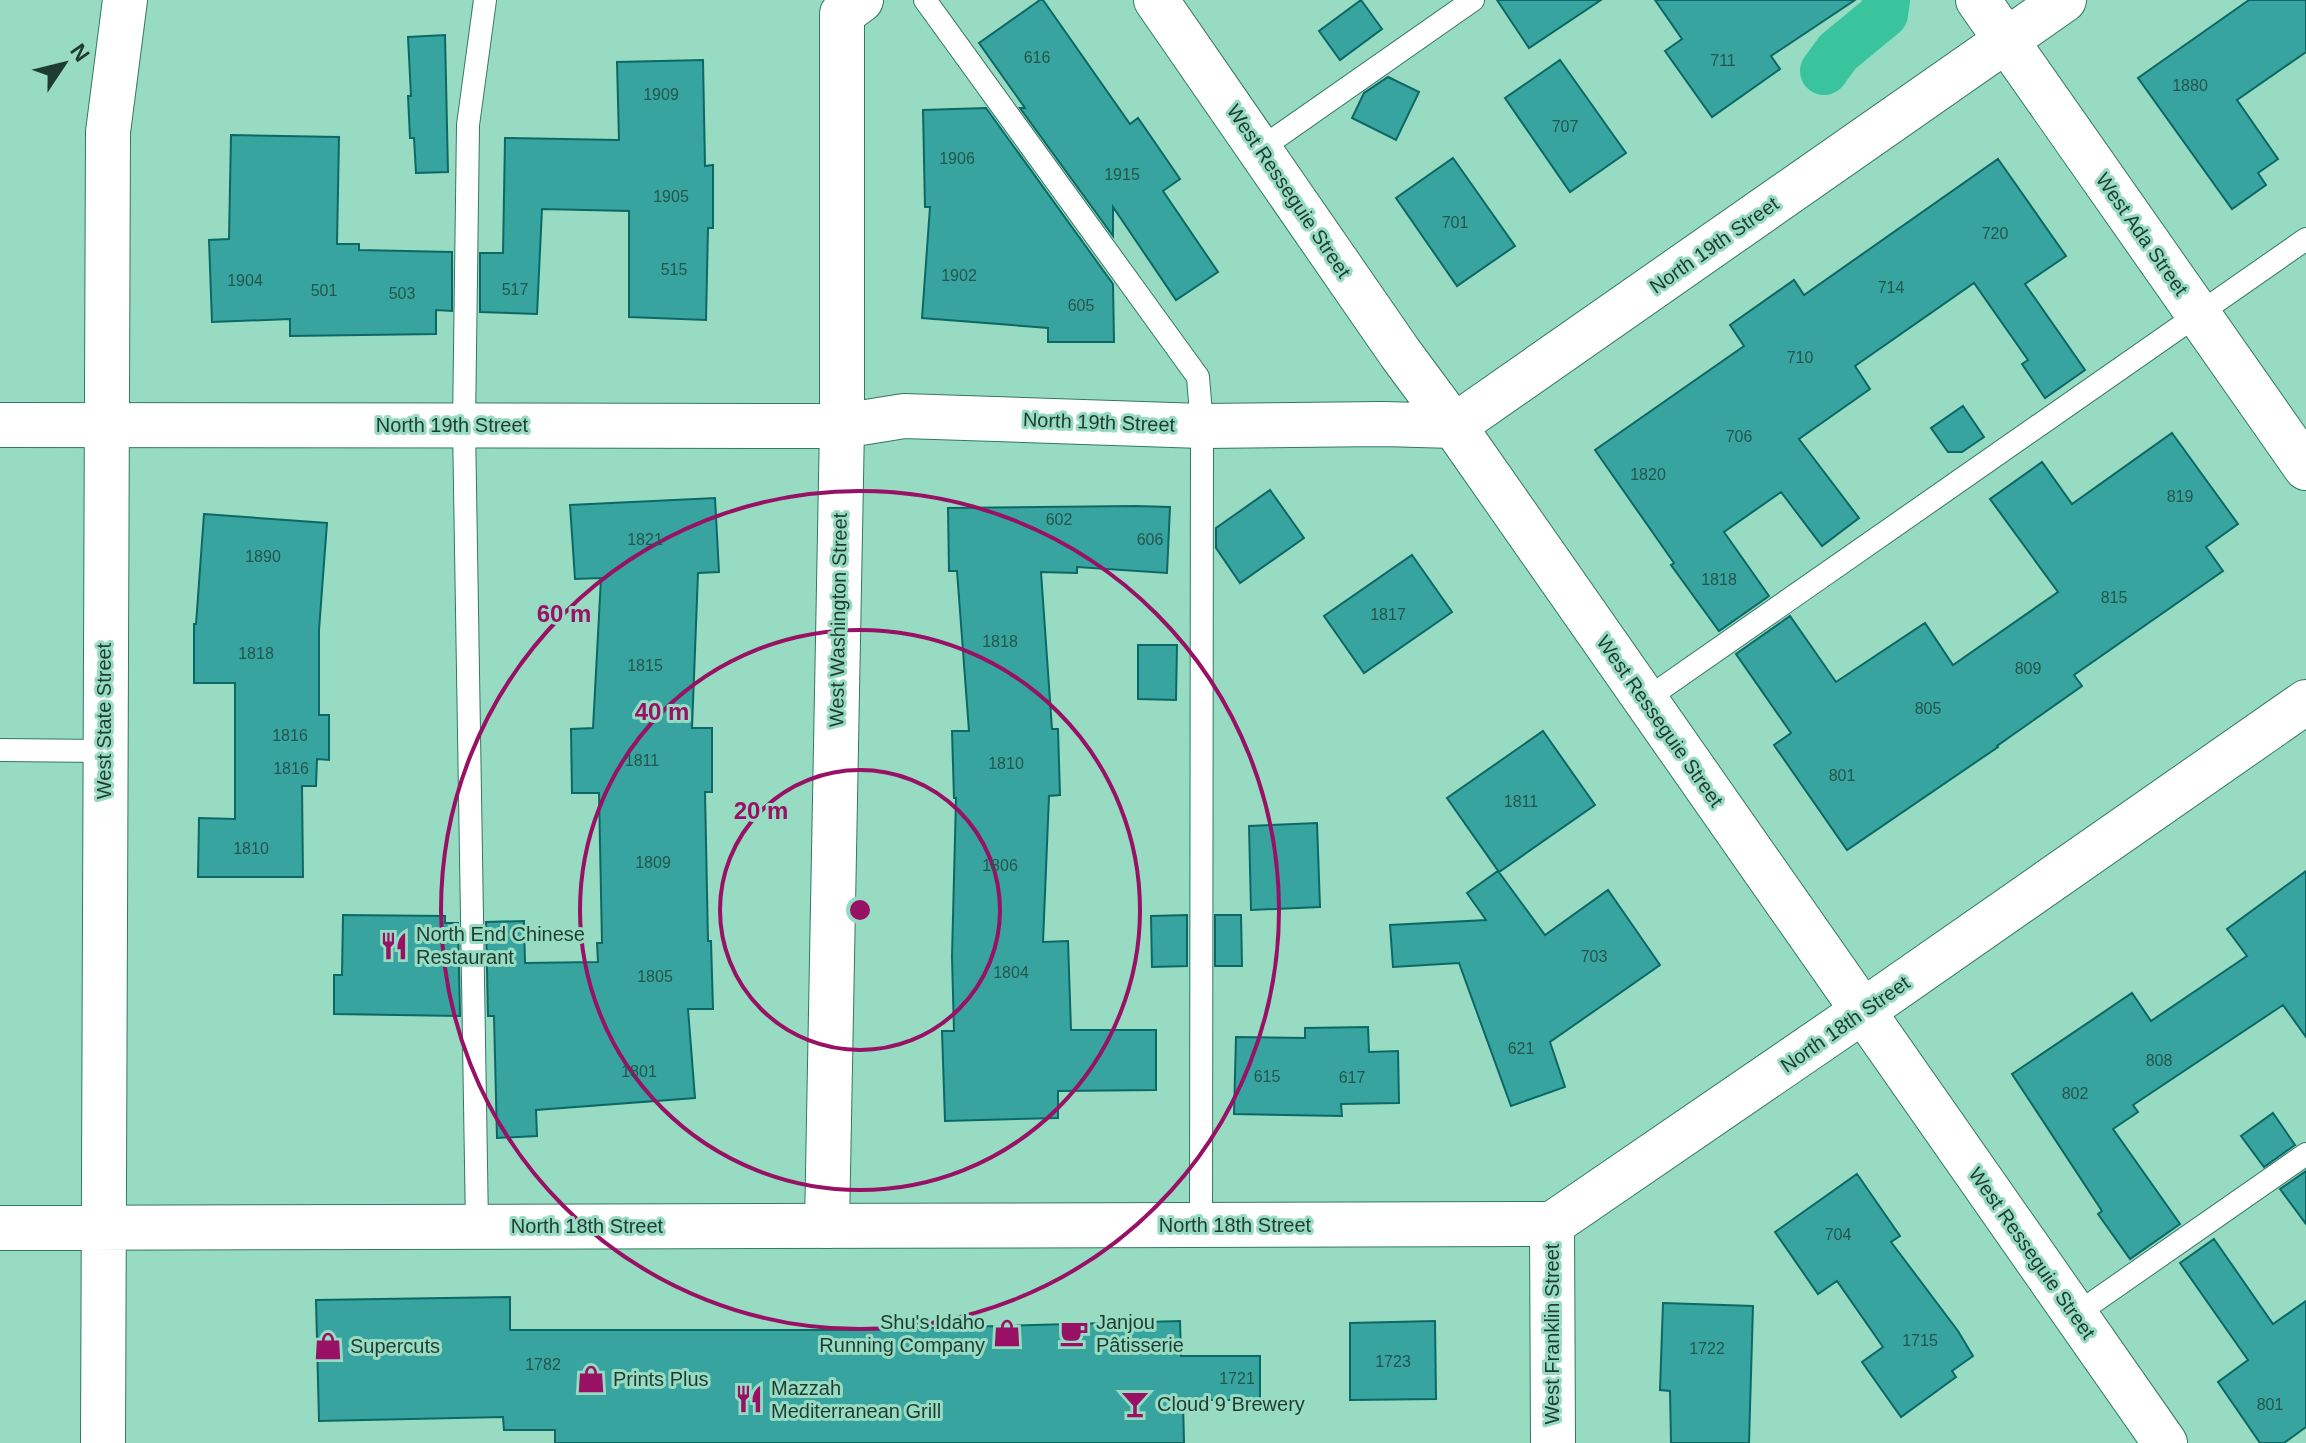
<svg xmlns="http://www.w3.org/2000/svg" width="2306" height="1443" font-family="Arial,sans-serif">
  <rect width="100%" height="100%" fill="#97dbc3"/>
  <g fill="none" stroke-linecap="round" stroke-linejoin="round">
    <path stroke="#39c49e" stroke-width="48" d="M 1824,71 L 1838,52 L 1884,14 L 1886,0"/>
  </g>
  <path fill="#37a49f" stroke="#0d6865" stroke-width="2" d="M 1040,0 L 1043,0 L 1130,124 L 1138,118 L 1180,179 L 1163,191 L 1218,272 L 1176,300 L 1113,207 L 1113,236 L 1020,108 L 1025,108 L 979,43 Z
    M 1361,0 L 1382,29 L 1340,60 L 1319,31 Z
    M 1497,0 L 1601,0 L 1529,48 Z
    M 1655,0 L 1855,0 L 1771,56 L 1780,69 L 1712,117 L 1665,51 L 1682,39 Z
    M 2249,0 L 2306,0 L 2306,52 L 2237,100 L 2278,159 L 2258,173 L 2266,185 L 2232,209 L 2138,78 Z
    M 445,35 L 448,172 L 416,173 L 414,138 L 410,138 L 408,96 L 411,96 L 408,37 Z
    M 703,60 L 705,166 L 713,165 L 713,228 L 708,228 L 706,320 L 629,317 L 629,211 L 542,209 L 537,314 L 480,312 L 480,253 L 503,253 L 505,138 L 619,140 L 617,62 Z
    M 1560,60 L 1626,153 L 1570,192 L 1505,98 Z
    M 1388,77 L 1419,92 L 1396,140 L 1352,118 L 1364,93 Z
    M 986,108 L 1113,284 L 1114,342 L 1048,342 L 1048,328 L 922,318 L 930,207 L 925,207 L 923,110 Z
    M 231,135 L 339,137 L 337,244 L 359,244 L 359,250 L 452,252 L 452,311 L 436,310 L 436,334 L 290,336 L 290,319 L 212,322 L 209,240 L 229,239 Z
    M 1453,158 L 1515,246 L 1457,286 L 1396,198 Z
    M 1998,159 L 2066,256 L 2025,284 L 2085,370 L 2045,398 L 2022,364 L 2028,360 L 1974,283 L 1855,366 L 1870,389 L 1799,439 L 1859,518 L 1822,546 L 1781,492 L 1724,532 L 1769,596 L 1719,631 L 1671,565 L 1674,563 L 1595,450 L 1744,346 L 1730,325 L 1794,280 L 1804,295 Z
    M 1963,406 L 1984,437 L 1962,452 L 1948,452 L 1931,428 Z
    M 2172,433 L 2238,524 L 2206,547 L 2223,571 L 2074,675 L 2082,686 L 1997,746 L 1998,747 L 1847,850 L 1774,745 L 1791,733 L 1736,654 L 1790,616 L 1836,682 L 1925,623 L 1953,665 L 2058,592 L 1990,499 L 2042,462 L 2072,504 Z
    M 1270,490 L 1304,538 L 1240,583 L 1216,548 L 1216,528 Z
    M 715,498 L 719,572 L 698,573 L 692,728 L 712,728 L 712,792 L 705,792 L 708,941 L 711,941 L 713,1009 L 688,1009 L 695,1098 L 536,1110 L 537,1136 L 497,1138 L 494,1016 L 488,1016 L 486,922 L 524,921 L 525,963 L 598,962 L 597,943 L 602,943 L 599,793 L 572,793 L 571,729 L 593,728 L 601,578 L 575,579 L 570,505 Z
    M 1135,506 L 1170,507 L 1167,573 L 1077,567 L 1077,573 L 1041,572 L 1052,729 L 1058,729 L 1060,795 L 1049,796 L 1043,942 L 1068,941 L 1071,1030 L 1156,1030 L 1156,1090 L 1058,1091 L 1058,1118 L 945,1121 L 942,1031 L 954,1031 L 952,957 L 956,798 L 954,798 L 952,731 L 969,731 L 957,571 L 949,571 L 948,508 Z
    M 204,514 L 327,523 L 319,630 L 319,715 L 329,715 L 329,760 L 317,759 L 316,786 L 302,786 L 303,877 L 198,877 L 199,818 L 235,819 L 235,683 L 194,683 L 194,624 L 196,624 Z
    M 1412,555 L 1452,612 L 1364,673 L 1324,616 Z
    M 1138,645 L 1177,645 L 1176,700 L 1138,699 Z
    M 1543,731 L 1595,805 L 1499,872 L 1447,798 Z
    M 1317,823 L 1320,907 L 1251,910 L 1249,826 Z
    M 1498,871 L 1545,935 L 1608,890 L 1660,965 L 1550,1042 L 1565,1087 L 1511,1106 L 1459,963 L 1393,967 L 1390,925 L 1486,920 L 1467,893 Z
    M 2306,871 L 2306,1037 L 2283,1005 L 2133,1105 L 2138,1112 L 2113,1129 L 2180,1224 L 2130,1259 L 2098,1214 L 2102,1211 L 2012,1074 L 2132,993 L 2151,1021 L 2247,956 L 2227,929 Z
    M 343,915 L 445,916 L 445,923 L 458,923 L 460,1016 L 334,1014 L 334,975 L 342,975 Z
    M 1187,915 L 1187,966 L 1152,967 L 1151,916 Z
    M 1215,915 L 1241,915 L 1242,966 L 1215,966 Z
    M 1368,1027 L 1369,1052 L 1398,1051 L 1399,1103 L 1341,1104 L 1342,1116 L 1234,1114 L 1236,1037 L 1305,1038 L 1305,1028 Z
    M 2273,1113 L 2295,1145 L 2264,1167 L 2241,1136 Z
    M 2306,1171 L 2306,1224 L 2280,1189 Z
    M 1857,1174 L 1900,1236 L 1891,1242 L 1958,1331 L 1973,1356 L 1952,1371 L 1956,1377 L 1901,1417 L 1862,1362 L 1883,1347 L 1837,1281 L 1818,1294 L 1775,1232 Z
    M 2214,1239 L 2273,1324 L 2306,1301 L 2306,1427 L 2284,1443 L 2260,1443 L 2218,1382 L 2248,1360 L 2180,1263 Z
    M 510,1297 L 510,1330 L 853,1330 L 1180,1321 L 1181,1356 L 1260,1356 L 1260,1400 L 1183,1400 L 1184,1443 L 555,1443 L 555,1430 L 504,1430 L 503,1417 L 319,1421 L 316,1300 Z
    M 1663,1303 L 1753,1306 L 1749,1443 L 1671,1443 L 1670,1391 L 1660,1390 Z
    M 1435,1321 L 1436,1399 L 1350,1400 L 1350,1323 Z"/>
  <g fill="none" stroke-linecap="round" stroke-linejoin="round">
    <defs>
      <path id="lane" d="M 925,0 L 1198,377 L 1202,426 L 1201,1225
        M 1260,149 L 1473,0
        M 1645,700 L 2306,239
        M 0,750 L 104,751
        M 477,1226 L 464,425 L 468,125 L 485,0
        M 2075,1315 L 2306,1154"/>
      <path id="street" d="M 1156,0 L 1400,353 L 1454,426 L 2165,1443
        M 1978,0 L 2306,468
        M 0,425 L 842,426 L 904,416 L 1202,426 L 1383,424 L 1454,426 L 2064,0
        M 827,1226 L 842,426 L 842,14 L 861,0
        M 1553,1443 L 1552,1224 L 1863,1011 L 2306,702"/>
      <path id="secondary" d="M 0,1228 L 1552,1224
        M 103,1443 L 108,132 L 125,0"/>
    </defs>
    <use href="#lane" stroke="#337863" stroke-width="24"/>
    <use href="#street" stroke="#337863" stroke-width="46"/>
    <use href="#secondary" stroke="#337863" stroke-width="46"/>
    <use href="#lane" stroke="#fff" stroke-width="22"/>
    <use href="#street" stroke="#fff" stroke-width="44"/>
    <use href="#secondary" stroke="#fff" stroke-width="44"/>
  </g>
  <g fill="none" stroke="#991164" stroke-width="4">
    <circle cx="860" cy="910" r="140"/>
    <circle cx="860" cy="910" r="280"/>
    <circle cx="860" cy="910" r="419"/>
  </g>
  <defs>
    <symbol id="restaurant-bare" viewBox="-9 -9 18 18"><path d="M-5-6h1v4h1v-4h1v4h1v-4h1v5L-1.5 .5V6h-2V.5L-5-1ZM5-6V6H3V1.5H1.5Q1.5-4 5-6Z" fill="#991164" stroke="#97dbc3" stroke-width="2.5" paint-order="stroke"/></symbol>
    <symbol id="shop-bare" viewBox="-9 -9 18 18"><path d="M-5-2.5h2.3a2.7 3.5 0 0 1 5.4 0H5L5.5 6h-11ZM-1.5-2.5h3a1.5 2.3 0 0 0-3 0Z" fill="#991164" stroke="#97dbc3" stroke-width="2.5" paint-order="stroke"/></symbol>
    <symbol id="cafe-bare" viewBox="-9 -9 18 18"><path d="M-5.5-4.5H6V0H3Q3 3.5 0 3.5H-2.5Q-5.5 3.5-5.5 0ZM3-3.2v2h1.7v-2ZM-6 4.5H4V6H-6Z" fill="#991164" stroke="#97dbc3" stroke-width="2.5" paint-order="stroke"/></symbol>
    <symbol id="bar-bare" viewBox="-9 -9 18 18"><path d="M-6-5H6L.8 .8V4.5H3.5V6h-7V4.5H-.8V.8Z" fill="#991164" stroke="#97dbc3" stroke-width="2.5" paint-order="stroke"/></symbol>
  </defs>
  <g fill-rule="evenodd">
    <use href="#restaurant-bare" x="374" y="926" width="40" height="40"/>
    <use href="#shop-bare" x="987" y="1313" width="40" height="40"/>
    <use href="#cafe-bare" x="1054" y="1313" width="40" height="40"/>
    <use href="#shop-bare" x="308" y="1326" width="40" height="40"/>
    <use href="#shop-bare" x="571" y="1359" width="40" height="40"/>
    <use href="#restaurant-bare" x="729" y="1379" width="40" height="40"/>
    <use href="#bar-bare" x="1115" y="1384" width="40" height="40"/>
  </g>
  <g text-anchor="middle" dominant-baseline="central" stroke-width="6" stroke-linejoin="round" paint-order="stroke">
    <g font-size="16" fill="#25564d">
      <text x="1037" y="57">616</text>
      <text x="1723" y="60">711</text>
      <text x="2190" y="85">1880</text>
      <text x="661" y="94">1909</text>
      <text x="1565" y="126">707</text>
      <text x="957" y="158">1906</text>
      <text x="1122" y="174">1915</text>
      <text x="671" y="196">1905</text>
      <text x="1455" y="222">701</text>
      <text x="1995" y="233">720</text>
      <text x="674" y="269">515</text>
      <text x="959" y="275">1902</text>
      <text x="245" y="280">1904</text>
      <text x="1891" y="287">714</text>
      <text x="515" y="289">517</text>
      <text x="324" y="290">501</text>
      <text x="402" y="293">503</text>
      <text x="1081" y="305">605</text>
      <text x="1800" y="357">710</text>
      <text x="1739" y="436">706</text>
      <text x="1648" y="474">1820</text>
      <text x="2180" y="496">819</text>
      <text x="1059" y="519">602</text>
      <text x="645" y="539">1821</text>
      <text x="1150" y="539">606</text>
      <text x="263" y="556">1890</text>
      <text x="1719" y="579">1818</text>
      <text x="2114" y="597">815</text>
      <text x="1388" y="614">1817</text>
      <text x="1000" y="641">1818</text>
      <text x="256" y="653">1818</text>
      <text x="645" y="665">1815</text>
      <text x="2028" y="668">809</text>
      <text x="1928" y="708">805</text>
      <text x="290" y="735">1816</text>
      <text x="642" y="760">1811</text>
      <text x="1006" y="763">1810</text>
      <text x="291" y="768">1816</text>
      <text x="1842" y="775">801</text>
      <text x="1521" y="801">1811</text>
      <text x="251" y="848">1810</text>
      <text x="653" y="862">1809</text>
      <text x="1000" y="865">1806</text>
      <text x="1594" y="956">703</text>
      <text x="1011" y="972">1804</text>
      <text x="655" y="976">1805</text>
      <text x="1521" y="1048">621</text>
      <text x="2159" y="1060">808</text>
      <text x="639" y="1071">1801</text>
      <text x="1267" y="1076">615</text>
      <text x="1352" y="1077">617</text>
      <text x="2075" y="1093">802</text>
      <text x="1838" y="1234">704</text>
      <text x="1920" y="1340">1715</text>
      <text x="1707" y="1348">1722</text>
      <text x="1393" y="1361">1723</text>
      <text x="543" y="1364">1782</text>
      <text x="1237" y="1378">1721</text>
      <text x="2270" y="1404">801</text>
    </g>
    <g font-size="20" fill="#1f3c32" stroke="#97dbc3">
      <text transform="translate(1289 191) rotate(56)">West Resseguie Street</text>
      <text transform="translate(2142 234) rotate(55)">West Ada Street</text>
      <text transform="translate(1714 245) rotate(-35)">North 19th Street</text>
      <text transform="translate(1099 422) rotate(2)">North 19th Street</text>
      <text x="452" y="425">North 19th Street</text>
      <text transform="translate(838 620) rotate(-89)">West Washington Street</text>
      <text transform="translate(104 721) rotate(-90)">West State Street</text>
      <text transform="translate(1660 721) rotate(55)">West Resseguie Street</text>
      <text transform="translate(1845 1024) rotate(-35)">North 18th Street</text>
      <text x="1235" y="1225">North 18th Street</text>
      <text x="587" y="1226">North 18th Street</text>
      <text transform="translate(2032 1253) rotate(55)">West Resseguie Street</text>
      <text transform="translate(1552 1334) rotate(-90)">West Franklin Street</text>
    </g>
    <g font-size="20" fill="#1f3c32" stroke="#97dbc3" text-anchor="start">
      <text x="416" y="934">North End Chinese<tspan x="416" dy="23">Restaurant</tspan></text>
      <text x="985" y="1322" text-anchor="end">Shu's Idaho<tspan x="985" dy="23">Running Company</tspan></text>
      <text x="1096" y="1322">Janjou<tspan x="1096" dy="23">Pâtisserie</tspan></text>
      <text x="350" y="1346">Supercuts</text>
      <text x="613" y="1379">Prints Plus</text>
      <text x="771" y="1388">Mazzah<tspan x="771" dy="23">Mediterranean Grill</tspan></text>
      <text x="1157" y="1404">Cloud 9 Brewery</text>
    </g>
  </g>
  <circle cx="860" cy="910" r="12" fill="#991164" stroke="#97dbc3" stroke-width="4"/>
  <g font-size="24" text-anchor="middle" font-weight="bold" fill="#991164" stroke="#97dbc3" stroke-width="6" stroke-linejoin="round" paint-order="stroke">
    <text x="564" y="622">60 m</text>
    <text x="662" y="720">40 m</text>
    <text x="761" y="819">20 m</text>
  </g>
  <g transform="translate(64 64) rotate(55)" stroke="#97dbc3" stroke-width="6" paint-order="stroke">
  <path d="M0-6L14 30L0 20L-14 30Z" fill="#1f3c32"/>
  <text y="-12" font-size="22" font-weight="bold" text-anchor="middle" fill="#1f3c32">N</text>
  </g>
</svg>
